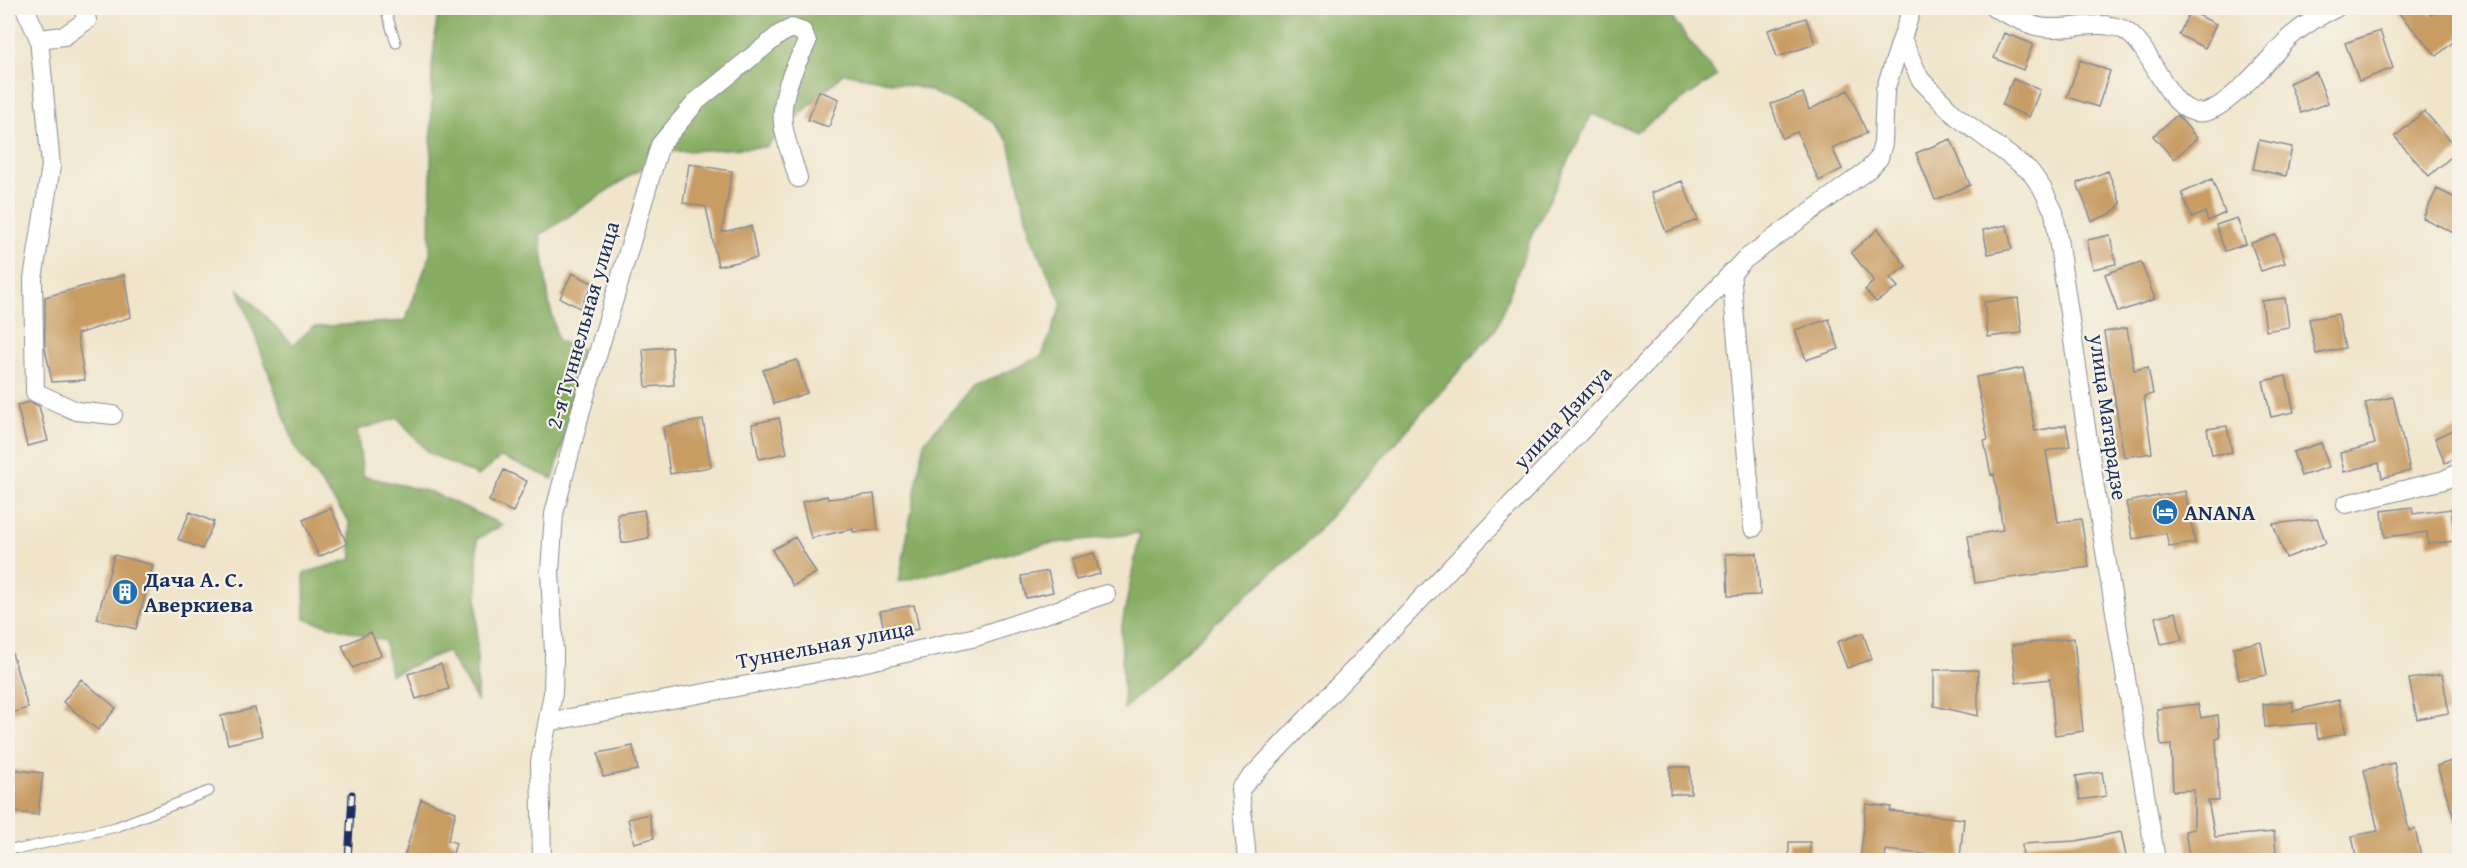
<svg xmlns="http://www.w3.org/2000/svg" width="2467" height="868" font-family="'Gentium Book Plus',serif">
  <rect width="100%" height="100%" fill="#f7f3e8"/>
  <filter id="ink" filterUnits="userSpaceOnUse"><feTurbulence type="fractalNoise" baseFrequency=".0167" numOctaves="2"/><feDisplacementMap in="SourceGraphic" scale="12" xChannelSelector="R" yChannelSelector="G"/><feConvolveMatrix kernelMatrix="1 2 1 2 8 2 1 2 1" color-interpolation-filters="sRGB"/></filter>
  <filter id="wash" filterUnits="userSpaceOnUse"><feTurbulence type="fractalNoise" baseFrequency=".008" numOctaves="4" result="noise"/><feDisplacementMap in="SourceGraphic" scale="24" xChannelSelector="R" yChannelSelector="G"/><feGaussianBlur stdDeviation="1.35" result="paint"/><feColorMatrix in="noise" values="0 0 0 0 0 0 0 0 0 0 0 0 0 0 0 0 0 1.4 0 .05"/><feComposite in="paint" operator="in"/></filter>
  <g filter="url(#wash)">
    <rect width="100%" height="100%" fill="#f0e5cb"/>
    <path fill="#87ad63" stroke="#516e60" stroke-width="1.5" d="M 438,8 L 1671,8 L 1667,12 L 1717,76 L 1636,132 L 1592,114 L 1532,235 L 1496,329 L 1305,545 L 1217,621 L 1124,709 L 1121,630 L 1140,533 L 1040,545 L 899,582 L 924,442 L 973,387 L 1042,356 L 1062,304 L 1030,234 L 1009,142 L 990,119 L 926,89 L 844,73 L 766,147 L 666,152 L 540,235 L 549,302 L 558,341 L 588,351 L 553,479 L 501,457 L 478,476 L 429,453 L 398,418 L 357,430 L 363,476 L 431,492 L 503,525 L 477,539 L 477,700 L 447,651 L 390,675 L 385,641 L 305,619 L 304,573 L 352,559 L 349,521 L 296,449 L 238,288 L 293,345 L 313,327 L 405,321 L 430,255 L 432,69 Z"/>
    <g id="blocks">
      <path fill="#c89c64" d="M 2394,8 L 2425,8 L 2431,15 L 2441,8 L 2454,8 L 2460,14 L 2460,36 L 2437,56 Z
        M 2190,11 L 2216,24 L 2205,48 L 2179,35 Z
        M 1806,18 L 1815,44 L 1777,57 L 1768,30 Z
        M 2380,31 L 2393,68 L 2359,81 L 2345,43 Z
        M 2004,33 L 2033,44 L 2023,70 L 1994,58 Z
        M 2080,60 L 2110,71 L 2098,107 L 2067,97 Z
        M 2316,72 L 2328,103 L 2301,113 L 2289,83 Z
        M 2013,79 L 2040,90 L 2029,117 L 2002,105 Z
        M 1848,90 L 1867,133 L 1832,148 L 1842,169 L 1819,181 L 1797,132 L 1782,138 L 1771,104 L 1803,93 L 1809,110 Z
        M 819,91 L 839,99 L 829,127 L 808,120 Z
        M 2424,111 L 2459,150 L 2429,176 L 2395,137 Z
        M 2177,115 L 2197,138 L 2174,159 L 2153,136 Z
        M 1951,139 L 1970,185 L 1935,200 L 1916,153 Z
        M 2259,140 L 2292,147 L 2286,176 L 2253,169 Z
        M 689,164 L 732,171 L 722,232 L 751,226 L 757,258 L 718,266 L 706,207 L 683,203 Z
        M 2108,171 L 2121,204 L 2110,214 L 2092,221 L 2077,183 Z
        M 2212,179 L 2225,213 L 2208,221 L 2205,212 L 2192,218 L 2182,193 Z
        M 1682,181 L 1698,220 L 1666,232 L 1651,193 Z
        M 2437,189 L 2460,200 L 2460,236 L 2423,218 Z
        M 2237,218 L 2246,244 L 2225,251 L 2216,225 Z
        M 2007,225 L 2012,249 L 1988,254 L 1983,230 Z
        M 1878,229 L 1906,266 L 1890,278 L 1898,287 L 1876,302 L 1865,290 L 1874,281 L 1851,252 Z
        M 2110,235 L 2116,264 L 2093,269 L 2087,240 Z
        M 2276,235 L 2285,263 L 2261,271 L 2251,243 Z
        M 2141,262 L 2155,299 L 2118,312 L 2105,274 Z
        M 572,273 L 593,283 L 580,308 L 560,298 Z
        M 124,275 L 131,317 L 77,334 L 85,380 L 52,382 L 45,348 L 45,297 Z
        M 2018,298 L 2022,333 L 1988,337 L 1984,302 Z
        M 2285,298 L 2289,327 L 2266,331 L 2262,301 Z
        M 2338,314 L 2345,348 L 2316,354 L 2309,319 Z
        M 1829,319 L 1839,349 L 1806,360 L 1795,330 Z
        M 2127,328 L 2134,370 L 2148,367 L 2153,394 L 2144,396 L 2152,453 L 2124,457 L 2104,332 Z
        M 672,347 L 674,385 L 646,387 L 643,349 Z
        M 797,360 L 807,393 L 774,404 L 763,370 Z
        M 2023,368 L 2035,431 L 2066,425 L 2070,446 L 2046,451 L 2058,522 L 2081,519 L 2089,567 L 1975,583 L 1968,536 L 2003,530 L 1994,474 L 1991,475 L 1984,441 L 1988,440 L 1976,377 Z
        M 2286,376 L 2294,412 L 2271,417 L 2263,381 Z
        M 2393,397 L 2410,471 L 2382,478 L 2379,463 L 2344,472 L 2340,453 L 2375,444 L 2365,403 Z
        M 30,402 L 39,406 L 48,441 L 27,446 L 17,405 Z
        M 779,418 L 787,453 L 759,459 L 752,424 Z
        M 703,420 L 711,467 L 670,474 L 663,427 Z
        M 2227,426 L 2232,452 L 2212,455 L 2207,429 Z
        M 2460,427 L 2460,456 L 2445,463 L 2435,438 Z
        M 2321,443 L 2329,467 L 2301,476 L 2293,452 Z
        M 504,470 L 527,481 L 513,512 L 489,501 Z
        M 2185,491 L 2195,543 L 2169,547 L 2166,533 L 2133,539 L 2126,502 Z
        M 874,494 L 878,530 L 853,532 L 853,529 L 811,538 L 802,502 L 827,496 L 828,499 Z
        M 2412,507 L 2413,514 L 2451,509 L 2455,541 L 2428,544 L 2427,532 L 2385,537 L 2382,511 Z
        M 331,508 L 347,544 L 319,557 L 303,520 Z
        M 644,510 L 649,538 L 622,543 L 617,514 Z
        M 190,512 L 214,522 L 202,549 L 178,539 Z
        M 2317,519 L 2326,543 L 2286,558 L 2273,524 Z
        M 795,537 L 816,573 L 793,586 L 772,550 Z
        M 1094,553 L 1100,574 L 1076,580 L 1071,559 Z
        M 1757,553 L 1760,595 L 1728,596 L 1726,554 Z
        M 114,555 L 153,565 L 136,629 L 97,619 Z
        M 1048,571 L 1053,592 L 1026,598 L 1021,576 Z
        M 914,605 L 919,629 L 885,635 L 880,611 Z
        M 2176,612 L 2182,640 L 2161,644 L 2155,617 Z
        M 371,632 L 381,655 L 353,668 L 342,646 Z
        M 1863,633 L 1872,659 L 1847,668 L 1837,642 Z
        M 2074,638 L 2083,731 L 2055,735 L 2050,679 L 2016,683 L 2012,645 Z
        M 2261,642 L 2267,675 L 2239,680 L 2233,647 Z
        M 12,653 L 28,708 L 8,714 L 8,654 Z
        M 441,664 L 449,689 L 416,699 L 408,674 Z
        M 1934,670 L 1978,670 L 1978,716 L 1934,706 Z
        M 2442,674 L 2449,713 L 2417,719 L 2409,679 Z
        M 81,679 L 116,708 L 98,730 L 63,702 Z
        M 2339,700 L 2346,733 L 2318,739 L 2315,723 L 2265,727 L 2263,704 L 2293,702 L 2293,711 Z
        M 2198,704 L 2201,718 L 2218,715 L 2220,738 L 2216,739 L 2219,801 L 2208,801 L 2215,837 L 2274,832 L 2277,861 L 2190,861 L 2185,831 L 2194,829 L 2194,790 L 2173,791 L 2171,745 L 2161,746 L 2157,709 Z
        M 255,708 L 262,736 L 228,744 L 221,716 Z
        M 633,746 L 638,770 L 603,777 L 598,753 Z
        M 2460,758 L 2460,823 L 2456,824 L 2437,766 Z
        M 2394,763 L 2409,831 L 2415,829 L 2422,861 L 2393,861 L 2392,857 L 2375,861 L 2357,861 L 2352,836 L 2378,831 L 2364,770 Z
        M 1670,767 L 1690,767 L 1691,794 L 1670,794 Z
        M 9,769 L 43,773 L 38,815 L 8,811 Z
        M 2102,772 L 2106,796 L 2080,800 L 2076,776 Z
        M 421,799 L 456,812 L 448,840 L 456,843 L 451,861 L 403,861 Z
        M 1866,804 L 1891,807 L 1890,811 L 1964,819 L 1960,858 L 1886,850 L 1885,861 L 1860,861 Z
        M 649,814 L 654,838 L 634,843 L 628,819 Z
        M 2121,832 L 2127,861 L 2023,861 L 2022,844 L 2076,841 Z
        M 1789,842 L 1810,842 L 1810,861 L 1789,861 Z"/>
    </g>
  </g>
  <g filter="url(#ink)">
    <use href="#blocks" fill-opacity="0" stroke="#868a94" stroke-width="1.5"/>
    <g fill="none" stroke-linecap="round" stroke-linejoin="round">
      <defs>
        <path id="service" d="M 385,8 L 396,43
          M 8,848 L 20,849 L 116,827 L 209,791"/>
        <path id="minor" d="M 25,8 L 39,39 L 51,166 L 33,279 L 35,392 L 76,411 L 113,415
          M 1994,8 C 2008,14 2025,24 2040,27 C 2067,32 2096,19 2122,29 C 2154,43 2166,119 2205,112 C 2230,107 2271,56 2290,37 C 2304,25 2320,15 2336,8
          M 39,39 L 64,36 L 87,20 L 83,8
          M 1902,39 L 1920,79 L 1955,115 L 2030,171 L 2042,188 L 2054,212 L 2099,515 L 2156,860
          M 1731,272 L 1753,528
          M 2346,504 L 2444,480 L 2460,472
          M 548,722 L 844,667 L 976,637 L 1106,594
          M 542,860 L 540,762 L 553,693 L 554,653 L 550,571 L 554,514 L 581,410 L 660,145 L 697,101 L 780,34 L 792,28 L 803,32 L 807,42 C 795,66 780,94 783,123 C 785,141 793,160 798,178
          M 1247,860 L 1240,789 L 1744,260 L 1869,169 L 1879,158 L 1883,143 L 1885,90 L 1912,8"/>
      </defs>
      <use href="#service" stroke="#868a94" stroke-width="11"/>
      <use href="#minor" stroke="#868a94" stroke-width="20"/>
      <use href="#service" stroke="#fff" stroke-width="9"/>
      <use href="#minor" stroke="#fff" stroke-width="18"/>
      <defs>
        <path id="rail" d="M 348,860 L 352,794"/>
      </defs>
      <use href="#rail" stroke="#1b2f5e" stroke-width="7"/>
      <use href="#rail" stroke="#f7f3e8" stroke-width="4.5" stroke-dasharray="14" stroke-linecap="butt"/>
    </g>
  </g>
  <defs>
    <symbol id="hotel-disc" viewBox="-11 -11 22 22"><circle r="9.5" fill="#1f6fb2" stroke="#f7f3e8"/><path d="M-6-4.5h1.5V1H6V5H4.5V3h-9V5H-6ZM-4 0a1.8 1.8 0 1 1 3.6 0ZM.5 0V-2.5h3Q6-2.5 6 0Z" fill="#fff"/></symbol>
    <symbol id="building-disc" viewBox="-11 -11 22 22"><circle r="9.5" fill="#1f6fb2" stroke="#f7f3e8"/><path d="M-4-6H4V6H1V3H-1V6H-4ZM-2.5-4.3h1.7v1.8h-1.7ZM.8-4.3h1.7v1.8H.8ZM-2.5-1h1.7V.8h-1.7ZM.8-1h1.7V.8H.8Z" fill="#fff"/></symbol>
  </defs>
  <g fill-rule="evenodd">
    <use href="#hotel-disc" x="2150" y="497" width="30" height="30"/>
    <use href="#building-disc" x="110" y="577" width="30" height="30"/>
  </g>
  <g text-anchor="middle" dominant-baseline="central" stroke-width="4.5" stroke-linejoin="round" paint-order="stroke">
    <g font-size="22" fill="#1b2f5e" stroke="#f7f3e8">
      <text transform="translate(582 325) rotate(-74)">2-я Туннельная улица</text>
      <text transform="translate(1562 417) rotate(-47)">улица Дзигуа</text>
      <text transform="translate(2109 417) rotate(82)">улица Матарадзе</text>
      <text transform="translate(825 644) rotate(-11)">Туннельная улица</text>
    </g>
    <g font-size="22" font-weight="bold" fill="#1b2f5e" stroke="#f7f3e8" text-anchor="start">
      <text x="2184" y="512">ANANA</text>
      <text x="144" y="579">Дача А. С.<tspan x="144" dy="25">Аверкиева</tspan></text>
    </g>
  </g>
  <rect width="2467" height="868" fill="none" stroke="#f7f3e8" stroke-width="30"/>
</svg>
